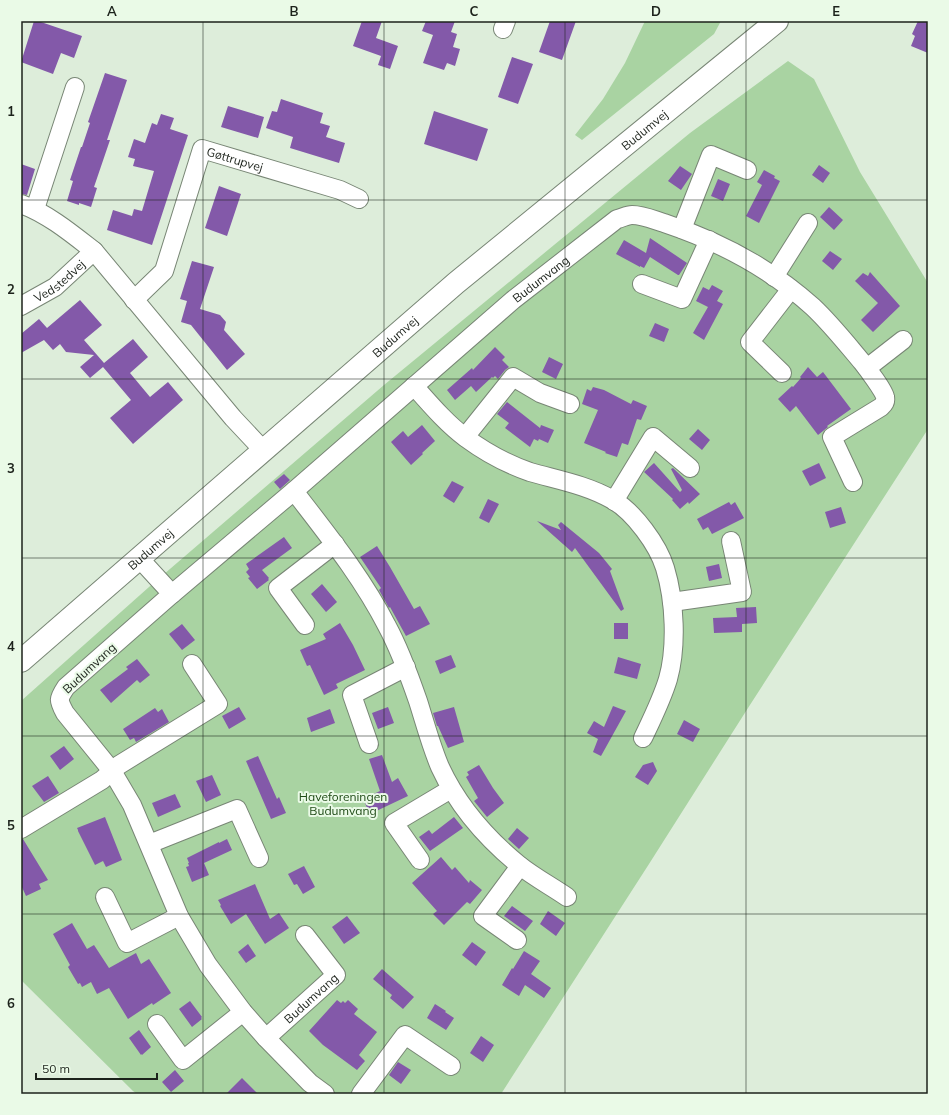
<svg xmlns="http://www.w3.org/2000/svg" width="949" height="1115" font-family="Mulish,sans-serif">
  <rect width="100%" height="100%" fill="#ddedda"/>
  <path fill="#a9d3a2" d="M 645,21 L 721,21 L 714,34 L 582,140 L 575,135 L 603,99 L 625,63 Z
    M 788,61 L 814,79 L 860,172 L 928,283 L 928,429 L 748,708 L 649,864 L 501,1094 L 137,1094 L 133,1091 L 21,980 L 21,701 L 149,587 L 384,385 L 690,133 Z"/>
  <path fill="#8359a9" d="M 34,21 L 38,21 L 82,36 L 74,58 L 61,53 L 53,74 L 21,62 Z
    M 362,21 L 382,21 L 376,38 L 398,46 L 390,69 L 378,65 L 381,56 L 353,46 Z
    M 426,21 L 455,21 L 451,32 L 457,34 L 453,47 L 460,49 L 455,66 L 447,63 L 444,70 L 423,63 L 433,35 L 422,31 Z
    M 550,21 L 576,21 L 562,60 L 539,52 Z
    M 918,21 L 928,21 L 928,53 L 911,46 L 915,36 L 912,34 Z
    M 512,57 L 533,64 L 518,104 L 498,97 Z
    M 105,73 L 127,80 L 107,140 L 110,140 L 94,187 L 97,188 L 91,207 L 79,203 L 79,205 L 67,201 L 73,181 L 70,180 L 81,147 L 82,147 L 90,123 L 88,122 Z
    M 281,99 L 323,113 L 320,123 L 330,126 L 326,137 L 345,143 L 339,163 L 290,148 L 293,137 L 266,128 L 272,111 L 277,112 Z
    M 228,106 L 264,117 L 258,138 L 221,127 Z
    M 434,111 L 488,129 L 477,161 L 424,144 Z
    M 161,114 L 174,118 L 170,129 L 188,135 L 152,245 L 107,230 L 113,210 L 132,216 L 134,209 L 142,211 L 154,171 L 133,166 L 135,159 L 128,157 L 134,139 L 145,143 L 152,123 L 157,125 Z
    M 21,164 L 35,169 L 27,195 L 21,194 Z
    M 819,165 L 830,173 L 823,183 L 812,175 Z
    M 680,166 L 692,174 L 681,190 L 668,181 Z
    M 764,170 L 775,176 L 774,178 L 780,181 L 759,223 L 746,216 L 762,185 L 757,182 Z
    M 718,179 L 730,184 L 723,201 L 711,196 Z
    M 219,186 L 241,194 L 227,236 L 205,228 Z
    M 829,207 L 843,220 L 834,230 L 820,217 Z
    M 650,238 L 687,263 L 679,275 L 678,275 L 650,257 L 644,268 L 640,266 L 640,267 L 616,254 L 624,240 L 646,253 Z
    M 830,251 L 842,259 L 833,270 L 822,261 Z
    M 192,261 L 214,267 L 200,309 L 220,315 L 226,322 L 224,330 L 245,354 L 227,370 L 191,325 L 181,322 L 187,301 L 180,299 Z
    M 870,272 L 900,306 L 873,332 L 861,320 L 878,303 L 855,281 L 863,273 L 868,276 Z
    M 712,285 L 723,291 L 717,301 L 723,304 L 704,340 L 693,333 L 708,307 L 696,301 L 703,287 L 709,290 Z
    M 80,300 L 102,325 L 84,340 L 104,363 L 133,339 L 148,357 L 130,373 L 150,397 L 168,382 L 183,400 L 133,444 L 110,418 L 131,400 L 103,367 L 90,378 L 80,367 L 94,355 L 66,352 L 60,344 L 53,350 L 44,340 L 21,353 L 21,334 L 39,319 L 47,328 Z
    M 655,323 L 669,329 L 664,342 L 649,336 Z
    M 495,347 L 505,357 L 502,360 L 509,367 L 505,370 L 498,379 L 495,376 L 493,378 L 492,377 L 476,392 L 471,386 L 455,400 L 447,390 L 472,368 L 473,370 Z
    M 549,357 L 563,364 L 556,379 L 542,372 Z
    M 808,367 L 817,377 L 823,372 L 851,409 L 827,426 L 828,427 L 818,435 L 796,406 L 790,412 L 778,399 L 792,386 L 793,387 L 801,378 L 800,377 Z
    M 593,387 L 604,390 L 631,404 L 633,400 L 647,406 L 641,420 L 637,419 L 628,445 L 622,443 L 617,457 L 605,453 L 606,452 L 584,443 L 598,410 L 582,404 L 587,389 L 591,391 Z
    M 507,402 L 540,428 L 541,425 L 554,430 L 548,443 L 539,439 L 538,441 L 534,439 L 530,447 L 505,428 L 509,423 L 497,414 Z
    M 422,425 L 435,441 L 422,453 L 423,454 L 411,465 L 391,442 L 403,431 L 408,437 Z
    M 698,429 L 710,440 L 702,450 L 689,439 Z
    M 654,463 L 680,492 L 673,499 L 644,472 Z
    M 819,463 L 826,478 L 810,486 L 802,471 Z
    M 673,468 L 700,494 L 689,504 L 688,502 L 680,509 L 672,500 L 682,490 L 671,469 Z
    M 284,474 L 290,480 L 280,489 L 274,482 Z
    M 452,481 L 464,487 L 454,503 L 443,496 Z
    M 488,499 L 499,504 L 489,523 L 479,518 Z
    M 729,502 L 731,505 L 735,502 L 744,518 L 712,534 L 708,527 L 703,530 L 697,519 Z
    M 841,507 L 846,523 L 830,528 L 825,512 Z
    M 537,521 L 561,530 L 558,525 L 561,522 L 599,553 L 612,569 L 610,571 L 624,609 L 621,611 L 575,548 L 572,552 Z
    M 284,537 L 292,548 L 262,570 L 269,578 L 268,579 L 269,580 L 257,589 L 248,578 L 250,577 L 246,572 L 249,569 L 246,564 Z
    M 377,546 L 390,567 L 414,609 L 420,606 L 430,624 L 406,636 L 390,607 L 389,608 L 379,590 L 381,588 L 360,557 Z
    M 719,564 L 722,578 L 709,581 L 706,567 Z
    M 322,584 L 337,602 L 326,612 L 311,594 Z
    M 756,607 L 757,623 L 742,624 L 742,632 L 714,633 L 713,618 L 737,617 L 736,608 Z
    M 340,623 L 353,645 L 365,670 L 336,684 L 338,688 L 324,695 L 310,665 L 307,666 L 300,650 L 326,639 L 323,634 Z
    M 614,623 L 628,623 L 628,639 L 614,639 Z
    M 182,624 L 195,640 L 182,650 L 169,634 Z
    M 451,655 L 456,667 L 440,674 L 435,661 Z
    M 618,657 L 641,664 L 637,679 L 614,673 Z
    M 137,659 L 150,675 L 140,683 L 137,680 L 111,703 L 100,690 L 128,669 L 126,667 Z
    M 613,706 L 626,711 L 601,756 L 593,752 L 598,739 L 587,733 L 594,721 L 604,727 Z
    M 239,707 L 246,719 L 229,729 L 222,716 Z
    M 388,707 L 394,723 L 378,729 L 372,713 Z
    M 454,707 L 464,742 L 448,748 L 438,726 L 437,726 L 433,713 Z
    M 155,708 L 158,712 L 162,709 L 169,722 L 136,742 L 134,738 L 130,740 L 123,729 Z
    M 330,709 L 335,723 L 311,732 L 307,718 Z
    M 684,720 L 700,729 L 693,742 L 677,734 Z
    M 64,746 L 74,759 L 60,770 L 50,756 Z
    M 382,755 L 392,782 L 398,778 L 408,796 L 370,814 L 363,799 L 380,791 L 369,759 Z
    M 258,756 L 277,799 L 279,797 L 286,813 L 271,819 L 246,761 Z
    M 653,762 L 657,771 L 648,785 L 635,777 L 643,765 Z
    M 479,765 L 493,788 L 504,803 L 487,817 L 474,801 L 478,798 L 466,777 L 469,775 L 467,772 Z
    M 212,775 L 221,795 L 206,802 L 196,781 Z
    M 48,776 L 59,793 L 44,802 L 32,786 Z
    M 175,794 L 181,807 L 158,817 L 152,803 Z
    M 105,817 L 122,860 L 106,867 L 103,861 L 95,865 L 78,831 L 78,830 L 77,828 Z
    M 454,817 L 463,828 L 430,851 L 419,837 L 429,830 L 432,834 Z
    M 517,828 L 529,838 L 519,849 L 508,839 Z
    M 21,839 L 23,839 L 48,880 L 39,884 L 41,889 L 26,896 L 21,885 Z
    M 227,839 L 232,850 L 204,863 L 209,875 L 192,882 L 186,867 L 189,866 L 188,863 L 189,863 L 187,858 L 219,842 L 219,843 Z
    M 441,857 L 452,870 L 455,867 L 469,883 L 470,880 L 482,890 L 470,904 L 467,902 L 444,925 L 433,914 L 437,911 L 412,883 Z
    M 304,866 L 315,887 L 303,894 L 297,884 L 294,885 L 288,874 Z
    M 255,884 L 270,919 L 279,913 L 289,928 L 265,944 L 246,914 L 231,924 L 220,906 L 221,905 L 218,900 Z
    M 512,906 L 533,921 L 525,931 L 504,916 Z
    M 548,911 L 565,923 L 556,936 L 540,924 Z
    M 347,916 L 360,933 L 344,944 L 332,927 Z
    M 72,923 L 87,949 L 94,945 L 109,968 L 136,953 L 141,964 L 149,959 L 171,993 L 153,1005 L 152,1003 L 128,1019 L 109,988 L 97,994 L 91,982 L 82,987 L 80,983 L 78,984 L 68,967 L 70,965 L 53,934 Z
    M 472,942 L 486,952 L 476,966 L 462,955 Z
    M 248,944 L 256,956 L 246,963 L 238,952 Z
    M 524,951 L 540,961 L 531,974 L 551,988 L 544,998 L 525,985 L 519,996 L 502,985 L 512,968 L 513,969 Z
    M 382,969 L 414,997 L 403,1009 L 390,998 L 392,995 L 373,979 Z
    M 337,1000 L 341,1003 L 343,1001 L 345,1003 L 348,1000 L 358,1009 L 354,1014 L 377,1032 L 359,1055 L 365,1061 L 357,1070 L 323,1045 L 309,1031 Z
    M 190,1001 L 202,1017 L 201,1018 L 202,1019 L 192,1027 L 179,1009 Z
    M 435,1004 L 446,1011 L 445,1012 L 454,1018 L 446,1030 L 427,1018 Z
    M 139,1030 L 151,1047 L 142,1055 L 142,1054 L 141,1055 L 129,1038 Z
    M 481,1036 L 494,1045 L 483,1062 L 470,1053 Z
    M 398,1062 L 411,1070 L 401,1084 L 389,1075 Z
    M 175,1070 L 184,1081 L 171,1092 L 162,1082 Z
    M 242,1078 L 258,1094 L 226,1094 Z"/>
  <g fill="none" stroke-linecap="round" stroke-linejoin="round">
    <defs>
      <g id="street">
        <path d="M 503,29 L 506,21"/>
        <path d="M 21,204 C 48,214 71,233 94,251 L 233,418 L 263,450"/>
        <path d="M 35,209 L 75,87"/>
        <path d="M 682,229 L 711,155 L 747,170"/>
        <path d="M 774,277 L 808,223"/>
        <path d="M 642,284 L 682,299 L 709,240"/>
        <path id="s1" d="M 134,300 L 164,271 L 202,149 L 340,190 L 359,199"/>
        <path id="s2" d="M 21,306 L 55,287 L 94,251"/>
        <path d="M 867,368 L 903,340"/>
        <path d="M 782,373 L 750,342 L 791,289"/>
        <path d="M 414,386 C 430,404 446,423 466,438 C 485,452 507,464 530,472 C 558,480 587,485 613,500 C 634,512 658,545 665,568 C 675,601 677,647 668,679 C 662,699 652,719 643,738"/>
        <path d="M 465,437 L 513,377 L 540,393 L 570,404"/>
        <path d="M 294,491 C 327,534 362,577 387,626 C 400,650 409,675 418,701 C 425,723 431,746 440,767 C 458,806 486,838 519,865 C 534,877 551,886 567,897"/>
        <path d="M 614,501 L 653,437 L 690,468"/>
        <path d="M 139,558 L 172,594 L 66,687 C 58,699 58,700 65,713 L 112,771 L 132,805 L 179,916 L 208,965 L 243,1012 L 266,1038 L 310,1083 L 325,1094"/>
        <path id="s3" d="M 172,594 L 294,491 L 513,300 L 617,219 C 622,218 627,215 632,215 C 643,215 654,220 664,223 C 718,241 771,269 813,307 C 831,324 846,343 862,362 C 866,367 885,392 885,397 C 886,402 884,404 881,407 L 832,437 L 853,482"/>
        <path d="M 672,602 L 742,592 L 731,541"/>
        <path d="M 305,625 L 278,588 L 335,544"/>
        <path d="M 369,744 L 352,695 L 406,667"/>
        <path d="M 21,829 L 102,780 L 119,765 L 218,704 L 192,664"/>
        <path d="M 149,844 L 237,809 L 259,858"/>
        <path d="M 420,860 L 394,823 L 451,789"/>
        <path d="M 105,897 L 127,943 L 179,916"/>
        <path d="M 517,940 L 483,916 L 520,866"/>
        <path d="M 157,1024 L 183,1060 L 243,1012"/>
        <path id="s4" d="M 266,1038 L 336,975 L 305,935"/>
        <path d="M 361,1094 L 405,1035 L 451,1066"/>
      </g>
      <g id="secondary">
        <path id="s5" d="M 21,661 L 456,283 L 777,21"/>
      </g>
    </defs>
    <use href="#street" stroke="#788675" stroke-width="20"/>
    <use href="#secondary" stroke="#788675" stroke-width="24"/>
    <use href="#street" stroke="#fff" stroke-width="18"/>
    <use href="#secondary" stroke="#fff" stroke-width="22"/>
  </g>
  <path fill="none" stroke="#1c221b" stroke-width="1" stroke-opacity="0.55" d="M 203,21 L 203,1094M 384,21 L 384,1094M 565,21 L 565,1094M 746,21 L 746,1094M 21,200 L 928,200M 21,379 L 928,379M 21,558 L 928,558M 21,736 L 928,736M 21,914 L 928,914"/>
  <g text-anchor="middle" dominant-baseline="central" stroke-width="4" stroke-linejoin="round" paint-order="stroke">
    <g font-size="12" fill="#1c221b" stroke="#eafae7">
      <text stroke="none"><textPath href="#s5" startOffset="819">Budumvej</textPath></text>
      <text stroke="none"><textPath href="#s1" startOffset="204">Gøttrupvej</textPath></text>
      <text stroke="none"><textPath href="#s2" startOffset="46">Vedstedvej</textPath></text>
      <text stroke="none"><textPath href="#s3" startOffset="485">Budumvang</textPath></text>
      <text stroke="none"><textPath href="#s5" startOffset="495">Budumvej</textPath></text>
      <text stroke="none"><textPath href="#s5" startOffset="171">Budumvej</textPath></text>
      <text transform="translate(89 668) rotate(-43)">Budumvang</text>
      <text stroke="none"><textPath href="#s4" startOffset="60">Budumvang</textPath></text>
    </g>
    <g font-size="12" fill="#1f4a16" stroke="#eafae7">
      <text x="343" y="796">Haveforeningen<tspan x="343" dy="14">Budumvang</tspan></text>
    </g>
  </g>
  <rect width="949" height="1115" fill="none" stroke="#eafae7" stroke-width="44"/>
  <path d="M36 1073v6h121v-6" fill="none" stroke="#1c221b" stroke-width="2"/>
  <text x="42" y="1073" font-size="12" fill="#1c221b" stroke="#eafae7" stroke-width="3" paint-order="stroke">50 m</text>
  <rect x="22" y="22" width="905" height="1071" fill="none" stroke="#1c221b" stroke-width="1.5"/>
  <g font-size="13" text-anchor="middle" font-weight="bold" fill="#1c221b">
    <text x="112" y="16">A</text>
    <text x="294" y="16">B</text>
    <text x="474" y="16">C</text>
    <text x="656" y="16">D</text>
    <text x="836" y="16">E</text>
    <text x="11" y="116">1</text>
    <text x="11" y="294">2</text>
    <text x="11" y="473">3</text>
    <text x="11" y="651">4</text>
    <text x="11" y="830">5</text>
    <text x="11" y="1008">6</text>
  </g>
</svg>
